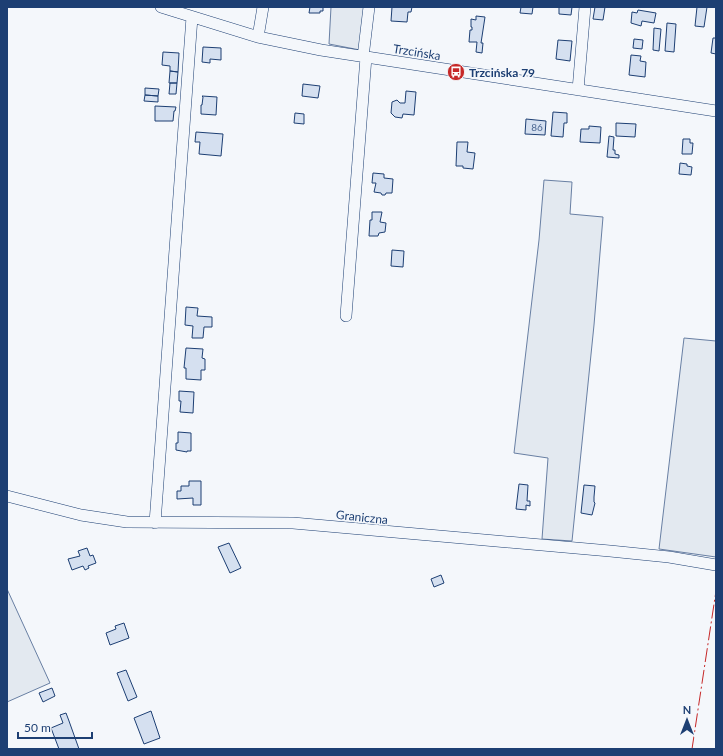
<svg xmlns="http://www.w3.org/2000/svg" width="723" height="756" font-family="Lato,sans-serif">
  <rect width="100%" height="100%" fill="#f4f7fb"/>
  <path fill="#e3e9f0" stroke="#687fa3" d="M 331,7 L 364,7 L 360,50 L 329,44 Z
    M 544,180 L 572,182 L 570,214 L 603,217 L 594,325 L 572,541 L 542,539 L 548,458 L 514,453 L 539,240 Z
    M 684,338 L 716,341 L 716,557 L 659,549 Z
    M 7,589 L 50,683 L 7,702 Z"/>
  <path fill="#d5e0f0" stroke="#1d3f73" d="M 310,7 L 323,7 L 323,11 L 320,11 L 320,13 L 309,13 Z
    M 392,7 L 412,7 L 411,12 L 408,12 L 407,22 L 391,21 Z
    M 521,7 L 533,7 L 532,14 L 520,13 Z
    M 559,7 L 572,7 L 571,15 L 559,14 Z
    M 595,7 L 605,7 L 603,20 L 593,19 Z
    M 697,7 L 707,7 L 704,27 L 695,26 Z
    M 638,10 L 656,13 L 654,23 L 642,21 L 641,26 L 631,23 L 632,12 L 637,13 Z
    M 476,16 L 485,17 L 481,43 L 483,43 L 482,53 L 476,52 L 477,42 L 469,42 L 470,30 L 472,30 L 472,27 L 471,27 L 471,19 L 476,20 Z
    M 667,23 L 676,24 L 674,52 L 665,51 Z
    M 654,28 L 661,29 L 659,51 L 653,50 Z
    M 713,38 L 716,38 L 716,54 L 711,53 Z
    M 634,39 L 643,40 L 642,49 L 633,48 Z
    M 558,40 L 572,41 L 570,61 L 556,59 Z
    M 203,47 L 221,48 L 221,60 L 210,59 L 210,63 L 202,62 Z
    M 163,52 L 179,53 L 178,72 L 170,71 L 170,66 L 162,65 Z
    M 631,55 L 641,56 L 640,61 L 646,62 L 645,77 L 629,75 Z
    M 170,71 L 178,72 L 177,83 L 169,83 Z
    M 170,83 L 177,83 L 176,94 L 169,94 Z
    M 303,84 L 320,86 L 318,98 L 302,96 Z
    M 145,88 L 159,89 L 158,96 L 145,95 Z
    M 406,91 L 416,92 L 414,115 L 403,114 L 402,118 L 395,117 L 391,113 L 392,102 L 397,100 L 400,103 L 405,103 Z
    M 145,95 L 158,96 L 158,102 L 144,101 Z
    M 202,96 L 217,97 L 216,115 L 201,114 L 201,105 L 202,105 L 203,97 Z
    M 155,106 L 176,107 L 175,111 L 174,111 L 173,121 L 155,121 Z
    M 553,112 L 567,113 L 567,123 L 564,123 L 563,137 L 551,136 Z
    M 295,113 L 304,114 L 304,124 L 294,123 Z
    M 526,119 L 546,121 L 545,135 L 525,134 Z
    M 616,123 L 636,124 L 635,137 L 616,136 Z
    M 589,126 L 601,127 L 600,143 L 580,142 L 581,129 L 589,129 Z
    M 196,132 L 223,134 L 221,156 L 199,154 L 200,142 L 195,142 Z
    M 609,136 L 614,137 L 613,150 L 615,150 L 615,154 L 619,155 L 619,158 L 607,157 Z
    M 683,139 L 690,139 L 690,143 L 693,143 L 692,154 L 682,154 Z
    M 457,142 L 468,142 L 467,152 L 475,153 L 473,169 L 463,168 L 463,166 L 456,166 Z
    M 680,163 L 687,164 L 687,166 L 692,167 L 691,175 L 679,174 Z
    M 373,173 L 384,174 L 384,178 L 393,179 L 392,193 L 386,193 L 385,195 L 382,195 L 381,193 L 374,192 L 376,183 L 372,183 Z
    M 372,212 L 382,212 L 380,222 L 386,223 L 385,232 L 379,233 L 378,236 L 369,236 L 370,220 L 372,220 Z
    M 392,250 L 404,251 L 403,267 L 391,266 Z
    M 186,307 L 198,308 L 197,316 L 212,317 L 212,327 L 204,327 L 203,338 L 192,338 L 193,326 L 185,325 Z
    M 186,348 L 203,349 L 202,358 L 205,359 L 205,370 L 201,370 L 201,380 L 186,379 L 186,368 L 184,368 Z
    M 179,391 L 194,392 L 193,413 L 180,412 L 181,401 L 179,401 Z
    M 178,432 L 191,433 L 191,451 L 187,451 L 187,452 L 176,450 L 176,443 L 178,443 Z
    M 189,481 L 201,481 L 201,505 L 193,505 L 193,498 L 177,499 L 177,491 L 181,491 L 181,486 L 189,486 Z
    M 519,484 L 528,485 L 527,501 L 530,501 L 530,506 L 526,505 L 526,510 L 516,509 Z
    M 584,485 L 595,486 L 594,497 L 594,502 L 595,503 L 592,515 L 581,513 Z
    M 229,543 L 241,568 L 230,573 L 218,547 Z
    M 87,548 L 90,556 L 93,555 L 96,563 L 88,566 L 89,568 L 85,570 L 83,566 L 72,570 L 68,559 L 80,556 L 78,551 Z
    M 441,575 L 444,583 L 434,587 L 431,579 Z
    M 124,623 L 129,638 L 110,645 L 106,633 L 116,629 L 115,626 Z
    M 126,670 L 137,697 L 128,701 L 117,673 Z
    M 52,688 L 55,696 L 43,702 L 39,693 Z
    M 151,711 L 160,738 L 144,744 L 134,718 Z
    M 66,713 L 69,721 L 79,749 L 59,749 L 51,728 L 63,723 L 60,715 Z"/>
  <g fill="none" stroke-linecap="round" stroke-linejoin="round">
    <defs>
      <path id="minor" d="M 161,7 L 258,37 L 321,50 L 716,111
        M 258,37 L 263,7
        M 363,57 L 369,7
        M 578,90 L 585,7
        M 346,316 L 366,57
        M 7,496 L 81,515 L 127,522 L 293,523 L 610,551 L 669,557 L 716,565
        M 155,523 L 192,17"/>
    </defs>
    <use href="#minor" stroke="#1d3f73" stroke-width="12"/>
    <use href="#minor" stroke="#f4f7fb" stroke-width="11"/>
    <path stroke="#c62828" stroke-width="1" stroke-dasharray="14 3 2 3" stroke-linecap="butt" d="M 692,749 L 716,591"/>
  </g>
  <defs>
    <symbol id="bus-disc" viewBox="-11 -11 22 22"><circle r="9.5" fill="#c62828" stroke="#f4f7fb"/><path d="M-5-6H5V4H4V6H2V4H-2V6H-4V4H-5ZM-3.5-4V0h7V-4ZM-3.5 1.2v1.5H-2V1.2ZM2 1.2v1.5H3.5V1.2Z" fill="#fff"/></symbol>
  </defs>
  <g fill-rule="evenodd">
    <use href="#bus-disc" x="446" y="62" width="20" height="20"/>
  </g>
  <g text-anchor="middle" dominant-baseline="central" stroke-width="3" stroke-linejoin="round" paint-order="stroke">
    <g font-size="10" fill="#4b6792">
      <text x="537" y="127">86</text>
    </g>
    <g font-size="12" fill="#1d3f73" stroke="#f4f7fb">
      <text transform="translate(417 52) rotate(9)">Trzcińska</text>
      <text transform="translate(362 517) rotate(6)">Graniczna</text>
    </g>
    <g font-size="12" font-weight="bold" fill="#1d3f73" stroke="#f4f7fb" text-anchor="start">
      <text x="469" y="72">Trzcińska 79</text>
    </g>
  </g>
  <rect width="723" height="756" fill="none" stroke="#1d3f73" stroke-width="16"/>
  <g transform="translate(687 720)" stroke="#f4f7fb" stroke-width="3" paint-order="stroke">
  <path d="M0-3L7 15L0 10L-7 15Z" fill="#1d3f73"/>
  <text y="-6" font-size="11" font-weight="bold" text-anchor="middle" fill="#1d3f73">N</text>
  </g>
  <path d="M18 732v6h74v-6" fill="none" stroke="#1d3f73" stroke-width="2"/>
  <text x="24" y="732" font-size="12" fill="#1d3f73" stroke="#f4f7fb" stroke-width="3" paint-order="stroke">50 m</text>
</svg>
